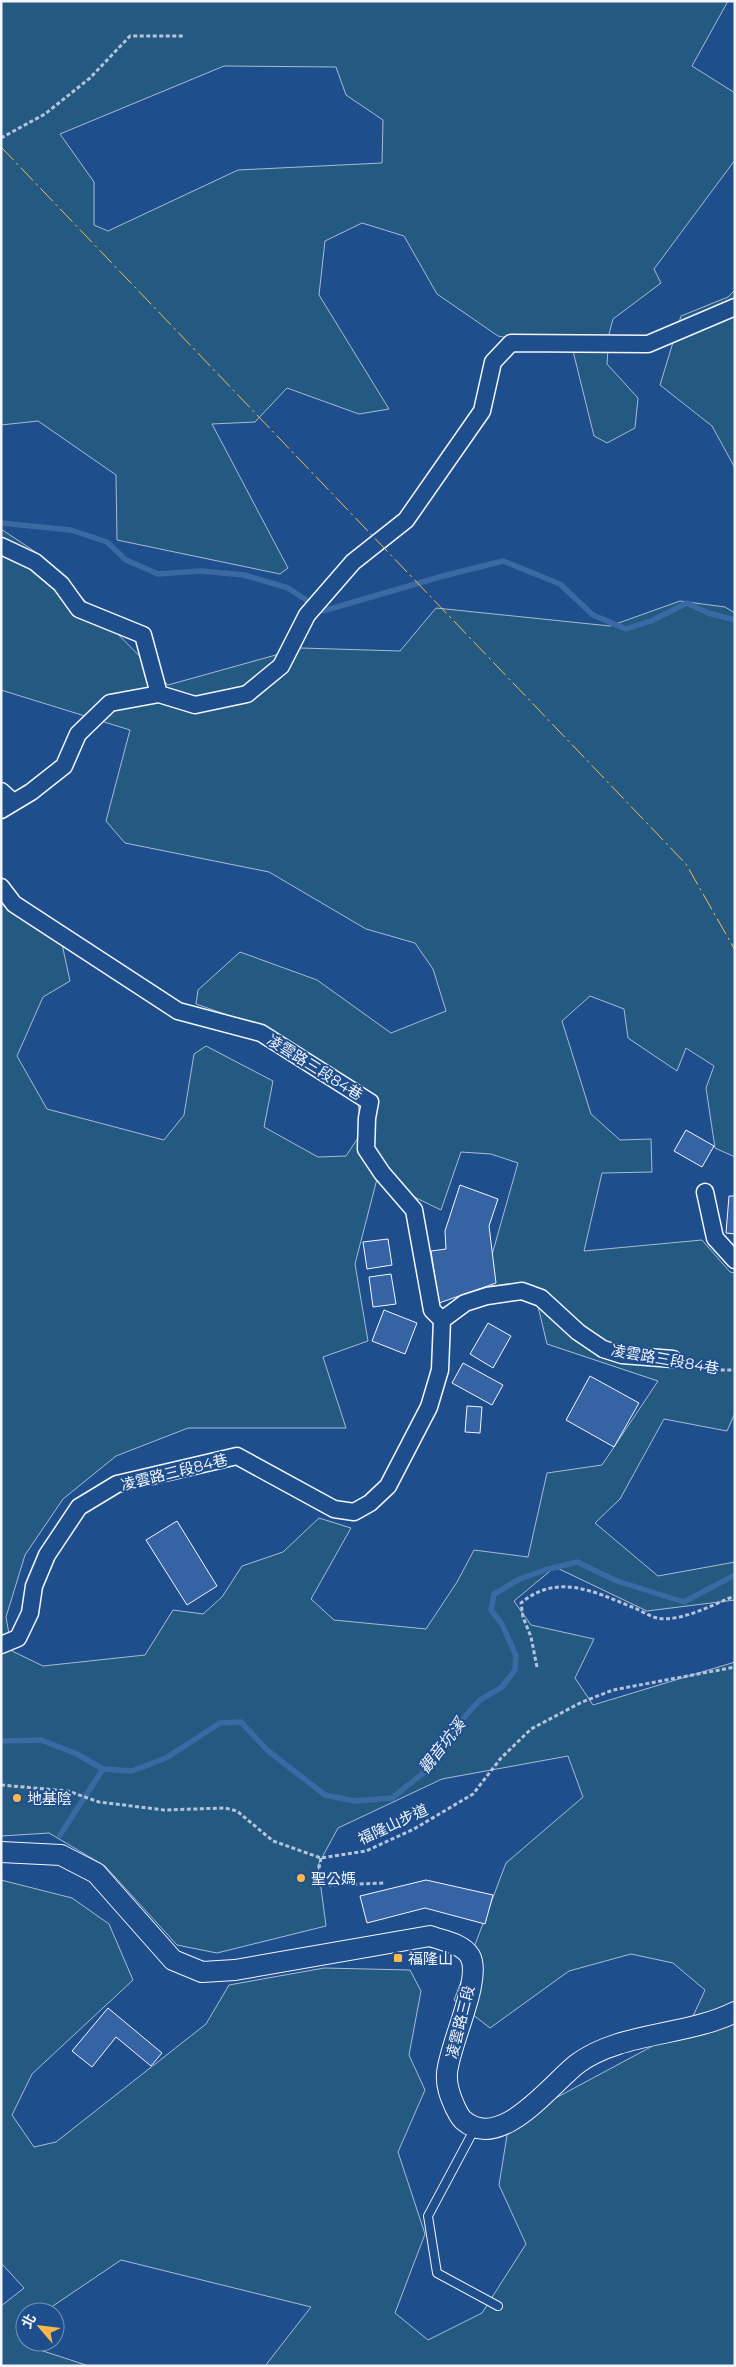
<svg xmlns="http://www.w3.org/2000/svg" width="736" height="2367" font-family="Montserrat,'Noto Sans TC',sans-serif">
  <rect width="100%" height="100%" fill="#1f4e8c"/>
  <path fill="#245a82" stroke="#a8bbd7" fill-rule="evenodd" d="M 1,1 L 728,1 L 692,66 L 735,93 L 735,160 L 654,269 L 661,283 L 613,319 L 609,334 L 607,364 L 638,398 L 635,428 L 607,443 L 594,436 L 573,351 L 498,336 L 437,294 L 404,236 L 362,223 L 325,241 L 319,295 L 389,409 L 359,414 L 287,388 L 255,422 L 212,424 L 288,568 L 280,574 L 117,540 L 116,475 L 38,421 L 1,425 ZM 224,66 L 336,67 L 346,95 L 383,120 L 382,163 L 238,170 L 108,231 L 94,225 L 94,182 L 60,134 Z
    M 735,290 L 735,468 L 712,426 L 660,385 L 681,316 L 728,297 Z
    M 1,529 L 40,555 L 168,685 L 301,648 L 400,651 L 436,608 L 610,626 L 680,601 L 725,607 L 735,613 L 735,1157 L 715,1148 L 706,1088 L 714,1066 L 686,1048 L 677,1071 L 628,1038 L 624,1009 L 590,996 L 562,1021 L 591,1114 L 620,1140 L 651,1139 L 652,1172 L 602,1173 L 584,1251 L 702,1240 L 730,1272 L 735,1273 L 735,1413 L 727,1431 L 664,1419 L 620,1499 L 595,1523 L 658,1576 L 735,1562 L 735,1600 L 647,1611 L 555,1567 L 514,1601 L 531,1625 L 594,1639 L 575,1678 L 593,1705 L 735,1662 L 735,2366 L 265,2366 L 311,2307 L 121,2260 L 44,2312 L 25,2312 L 25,2342 L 38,2342 L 37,2349 L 89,2366 L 1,2366 L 1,2306 L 24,2288 L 1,2263 L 1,1880 L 72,1898 L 109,1924 L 133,1980 L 32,2074 L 12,2115 L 34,2147 L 56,2142 L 206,2024 L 229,1985 L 324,1968 L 410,1970 L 421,1991 L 409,2055 L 425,2090 L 398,2152 L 425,2234 L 395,2313 L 428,2340 L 482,2313 L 526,2244 L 499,2185 L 509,2123 L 688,2027 L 705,1990 L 673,1963 L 631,1954 L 569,1971 L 490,2028 L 454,2000 L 506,1863 L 583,1797 L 568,1756 L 442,1779 L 338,1828 L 318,1865 L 326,1926 L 217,1953 L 177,1945 L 105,1866 L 49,1833 L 1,1836 L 1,893 L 60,935 L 70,981 L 43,997 L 17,1056 L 47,1109 L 164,1140 L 184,1115 L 194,1054 L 206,1046 L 273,1081 L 264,1127 L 318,1157 L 346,1156 L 362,1132 L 358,1103 L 239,1019 L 196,1004 L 198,990 L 240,952 L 317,980 L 391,1033 L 446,1011 L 433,969 L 415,943 L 366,929 L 269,872 L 125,843 L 106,821 L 130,730 L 1,690 ZM 461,1152 L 491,1154 L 518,1163 L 484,1283 L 536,1298 L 547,1344 L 658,1381 L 602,1465 L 547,1473 L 528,1557 L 474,1550 L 457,1582 L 426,1629 L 334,1620 L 311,1599 L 351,1528 L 319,1518 L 283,1552 L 242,1566 L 222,1597 L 203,1614 L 173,1610 L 145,1655 L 43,1666 L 12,1651 L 6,1617 L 25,1555 L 63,1499 L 116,1456 L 188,1428 L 346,1428 L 323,1357 L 368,1341 L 355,1264 L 377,1179 L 441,1210 Z"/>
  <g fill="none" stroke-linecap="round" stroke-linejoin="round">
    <path stroke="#3b69a3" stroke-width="5.5" d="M 1,523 L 71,530 L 107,542 L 126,560 L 158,574 L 201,571 L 244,575 L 288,588 L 323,611 L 443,576 L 503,561 L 560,584 L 593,615 L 626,629 L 651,621 L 687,603 L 708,613 L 735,620
      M 1,1741 L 41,1740 L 77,1754 L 103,1769 L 132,1771 L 166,1758 L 220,1723 L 241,1722 L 267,1750 L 325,1795 L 355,1801 L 392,1798 L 427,1770 L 448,1735 L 480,1700 L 502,1687 L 515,1670 L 516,1656 L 502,1624 L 491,1610 L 494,1594 L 520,1579 L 545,1570 L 577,1562 L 617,1581 L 684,1602 L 735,1575
      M 60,1835 L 103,1769"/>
  </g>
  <path fill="#3563a3" stroke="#f2f6ff" d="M 686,1130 L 714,1146 L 702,1167 L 674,1151 Z
    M 460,1185 L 498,1199 L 489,1226 L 496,1283 L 439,1303 L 431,1251 L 446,1249 L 445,1231 Z
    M 729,1196 L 735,1196 L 735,1234 L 726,1233 Z
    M 388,1239 L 392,1265 L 367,1269 L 363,1242 Z
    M 391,1274 L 396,1304 L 373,1307 L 369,1277 Z
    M 384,1310 L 417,1323 L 405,1354 L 372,1341 Z
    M 488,1323 L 511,1336 L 493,1368 L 470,1354 Z
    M 463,1363 L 503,1385 L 492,1405 L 452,1383 Z
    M 590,1376 L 639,1403 L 614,1447 L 566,1420 Z
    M 467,1406 L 482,1407 L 480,1433 L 465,1432 Z
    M 177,1521 L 217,1586 L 187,1605 L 146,1540 Z
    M 426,1880 L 493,1895 L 485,1924 L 425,1908 L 367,1923 L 360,1896 Z
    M 108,2008 L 162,2053 L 151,2066 L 116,2037 L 92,2067 L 72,2051 Z"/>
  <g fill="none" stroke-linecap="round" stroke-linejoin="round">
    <defs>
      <path id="service" d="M 475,2128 L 428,2216 L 437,2273 L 498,2306"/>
      <path id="minor" d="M 1,546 L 35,562 L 61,584 L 79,609 L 143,635 L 159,694 L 195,705 L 247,694 L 281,666 L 307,615 L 353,562 L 406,520 L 482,411 L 493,362 L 511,343 L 648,344 L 735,307
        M 1,791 L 13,802
        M 1,810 L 31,792 L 64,766 L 78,734 L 110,703 L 159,694
        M 1,887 L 14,904 L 178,1011 L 261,1033 L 370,1102 L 367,1118 L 366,1149 L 382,1173 L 414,1210 L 432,1310 L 442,1320 L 440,1370 L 429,1407 L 388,1486 L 370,1503 L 354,1512 L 334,1509 L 237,1456 L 117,1484 L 79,1507 L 47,1555 L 34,1586 L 30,1613 L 18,1638 L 1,1645
        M 705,1192 L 715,1238 L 735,1260
        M 442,1320 L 465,1303 L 487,1296 L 522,1291 L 541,1298 L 578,1332 L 603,1349 L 622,1355 L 673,1359"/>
      <path id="tertiary" d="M 1,1852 L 61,1855 L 96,1873 L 173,1960 L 202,1972 L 235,1970 L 430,1936 C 443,1941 462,1943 470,1956 C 483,1979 448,2047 447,2074 C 446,2086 450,2096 455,2107 C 457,2111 459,2116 463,2120 C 500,2153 550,2085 577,2064 C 619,2032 688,2036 735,2012"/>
    </defs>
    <use href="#service" stroke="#f2f6ff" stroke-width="10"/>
    <use href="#minor" stroke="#f2f6ff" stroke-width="19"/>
    <use href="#tertiary" stroke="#f2f6ff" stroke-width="22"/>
    <path stroke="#b3c4dc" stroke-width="3" stroke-dasharray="4 2.5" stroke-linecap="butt" d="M 1,138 L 45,114 L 90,78 L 130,36 L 183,36
      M 689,1363 L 722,1370 L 735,1370
      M 537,1667 L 531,1637 L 523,1617 L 521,1603 C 557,1573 593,1591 632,1607 C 640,1610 649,1616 657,1618 C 679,1623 714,1604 735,1596
      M 1,1785 L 68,1791 L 99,1802 L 164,1810 L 225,1808 L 237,1811 L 273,1841 L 321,1858 L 366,1851 L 414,1829 L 473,1794 L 501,1758 L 531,1729 L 582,1702 L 613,1690 L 735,1667
      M 321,1858 L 317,1878 L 329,1885 L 385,1883"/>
    <use href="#service" stroke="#1f4e8c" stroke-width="8"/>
    <use href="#minor" stroke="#1f4e8c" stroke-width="16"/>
    <use href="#tertiary" stroke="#1f4e8c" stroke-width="20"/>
    <path stroke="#ffb74d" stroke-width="1" stroke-dasharray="18 4 2.5 4" stroke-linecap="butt" d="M 1,147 L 686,864 L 735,950"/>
  </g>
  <g fill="#ffb74d" stroke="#1f4e8c" stroke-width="2">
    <circle cx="17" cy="1798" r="5"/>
    <circle cx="301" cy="1878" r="5"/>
    <rect x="393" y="1953" width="10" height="10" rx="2.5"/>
  </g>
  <g text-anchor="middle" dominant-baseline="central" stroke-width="4" stroke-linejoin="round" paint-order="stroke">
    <g font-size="15" fill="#f2f6ff" stroke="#1f4e8c">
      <text transform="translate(315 1067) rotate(32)">凌雲路三段84巷</text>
      <text transform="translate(665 1359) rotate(10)">凌雲路三段84巷</text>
      <text transform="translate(174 1472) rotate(-14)">凌雲路三段84巷</text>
      <text transform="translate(393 1824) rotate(-25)">福隆山步道</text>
      <text transform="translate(460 2022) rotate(-76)">凌雲路三段</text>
    </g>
    <g font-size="15" fill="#f2f6ff" stroke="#1f4e8c" text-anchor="start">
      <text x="27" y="1798">地基陰</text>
      <text x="311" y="1878">聖公媽</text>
      <text x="408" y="1958">福隆山</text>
    </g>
    <g font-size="16" font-style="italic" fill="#f2f6ff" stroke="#1f4e8c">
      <text transform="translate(442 1746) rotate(-52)">觀音坑溪</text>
    </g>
  </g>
  <rect width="736" height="2367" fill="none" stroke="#f2f6ff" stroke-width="5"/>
  <g transform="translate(40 2327) rotate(298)"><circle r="24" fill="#1f4e8c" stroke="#7391ba"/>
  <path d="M0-4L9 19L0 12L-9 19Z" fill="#ffb74d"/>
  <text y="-8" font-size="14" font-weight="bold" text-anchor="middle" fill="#f2f6ff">北</text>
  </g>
</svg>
